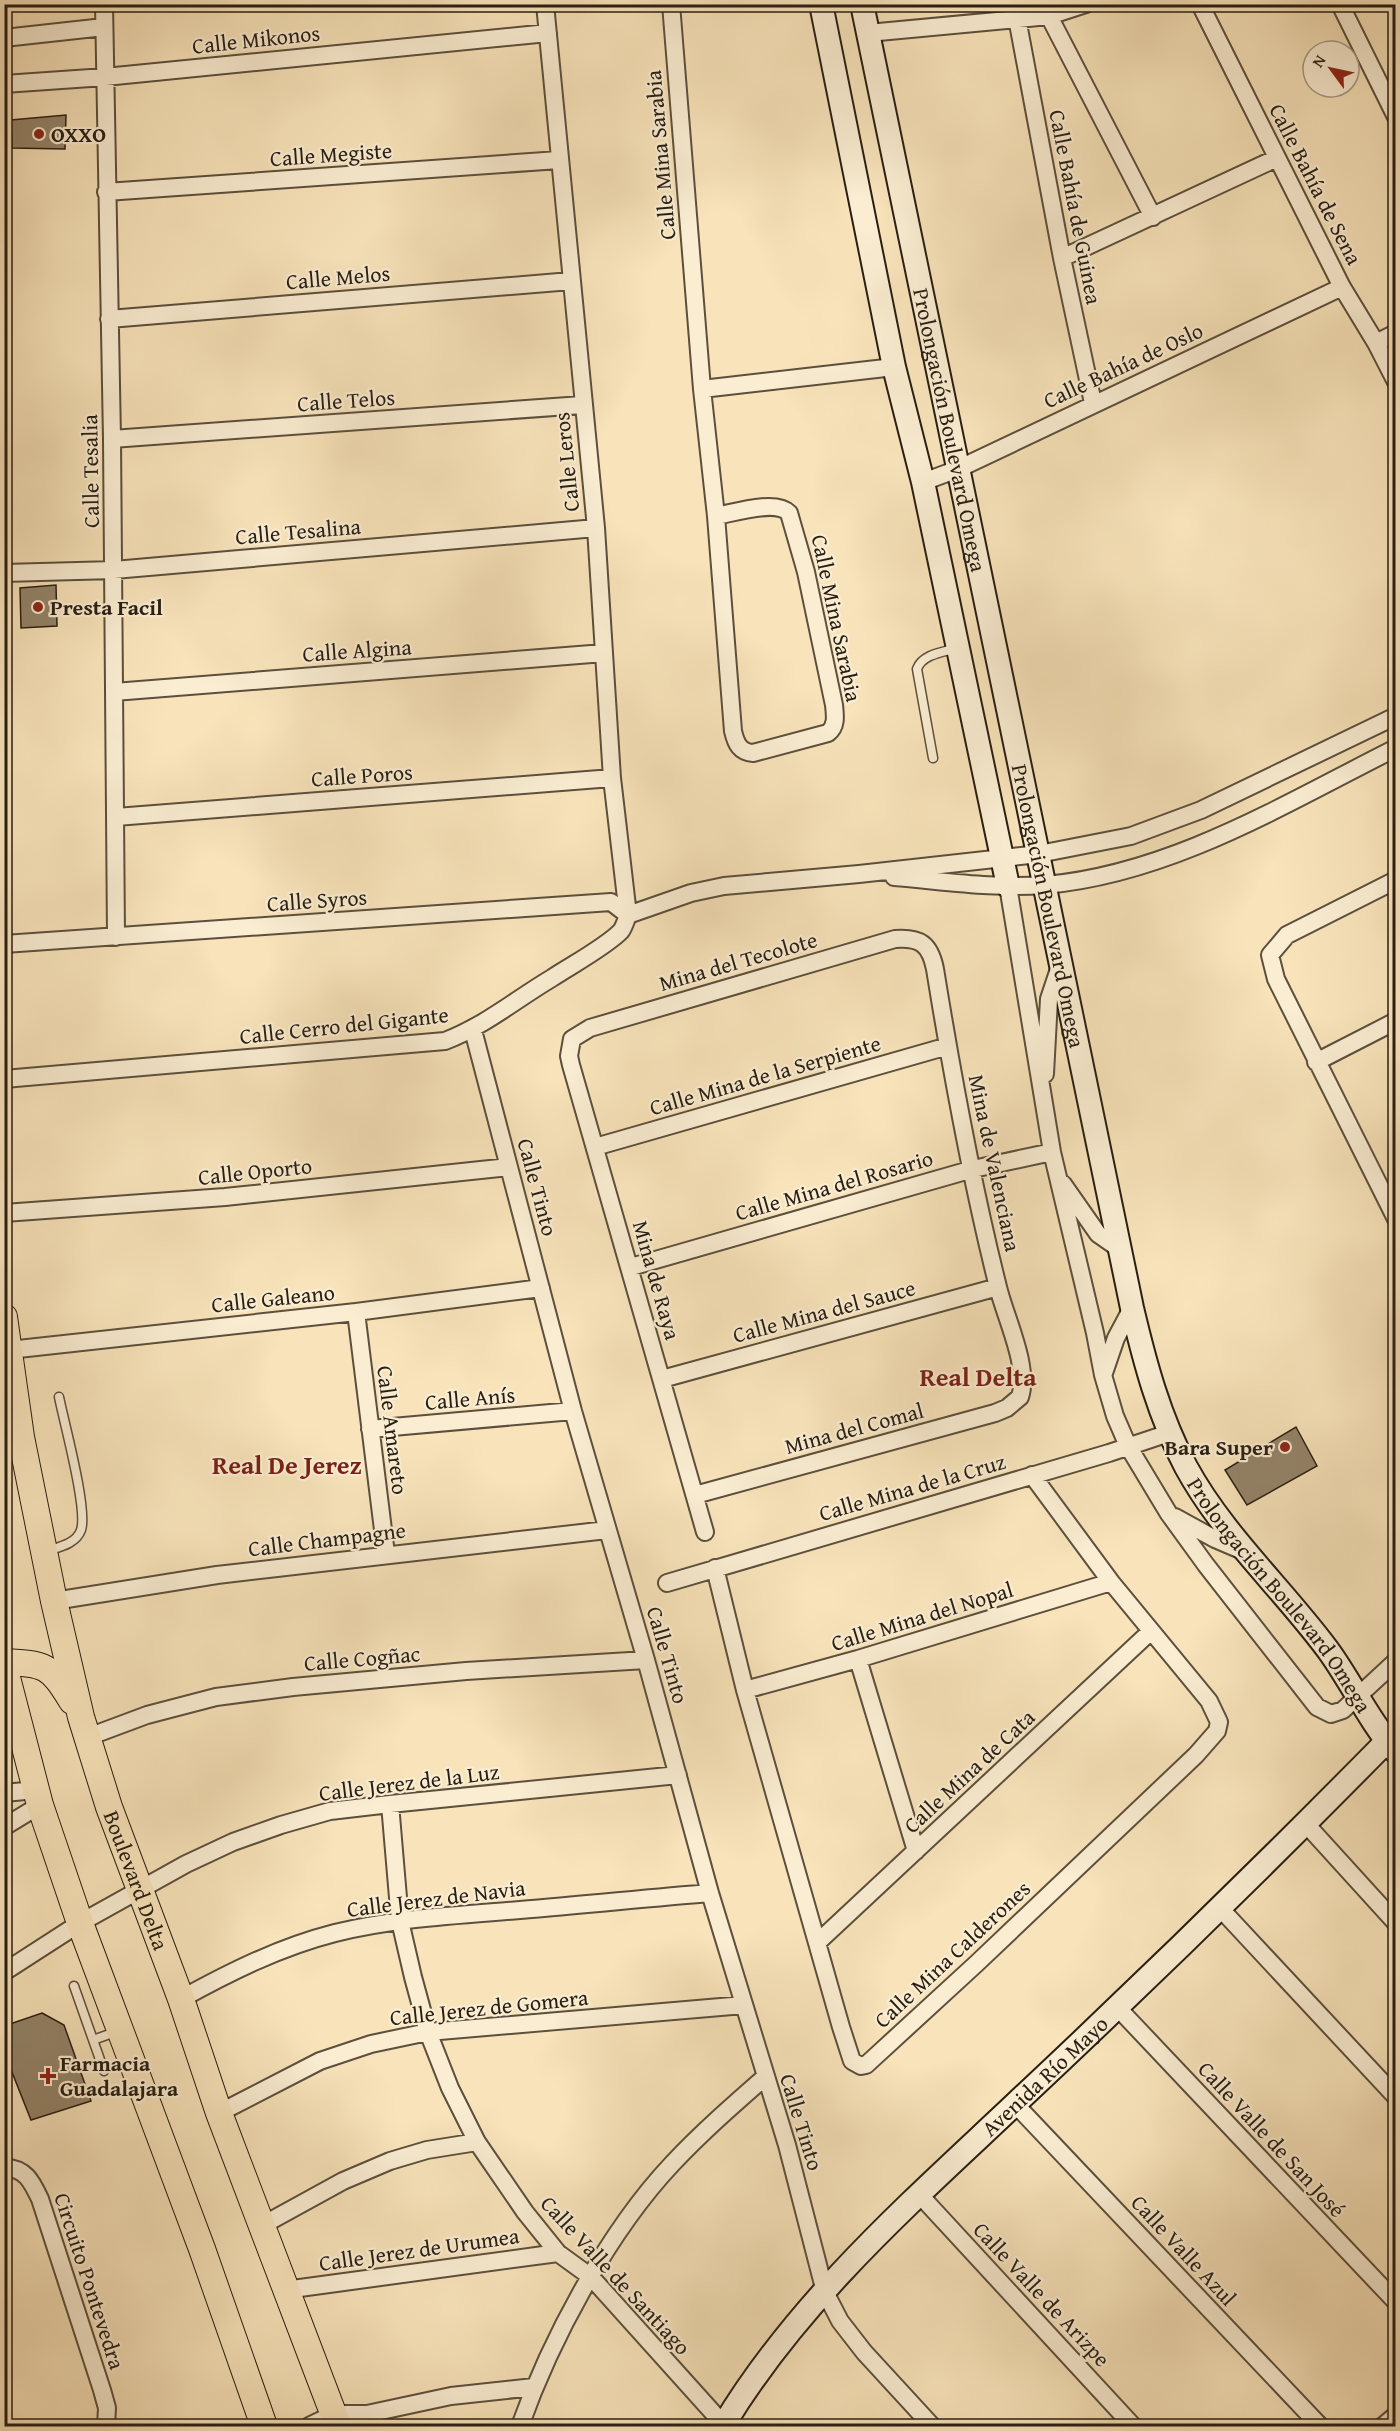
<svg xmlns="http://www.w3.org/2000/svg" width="1400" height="2431" font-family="'Gentium Book Plus',serif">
  <rect width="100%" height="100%" fill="#f8e3ba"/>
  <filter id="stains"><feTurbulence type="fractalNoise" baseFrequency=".00333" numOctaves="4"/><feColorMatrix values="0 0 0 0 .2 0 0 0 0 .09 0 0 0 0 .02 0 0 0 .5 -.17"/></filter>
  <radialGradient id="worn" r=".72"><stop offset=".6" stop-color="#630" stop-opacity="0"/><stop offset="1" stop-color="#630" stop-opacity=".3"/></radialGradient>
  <path fill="#94846a" stroke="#281e13" stroke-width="1.5" d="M 66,115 L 65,149 L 12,148 L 11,120 Z
    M 56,585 L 57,626 L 21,628 L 20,588 Z
    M 1296,1427 L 1317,1466 L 1247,1505 L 1225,1470 Z
    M 42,2013 L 64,2025 L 91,2101 L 31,2120 L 4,2052 L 4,2026 Z"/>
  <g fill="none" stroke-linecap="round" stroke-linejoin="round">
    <defs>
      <path id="lane" d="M 933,758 L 917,669 C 922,654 944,652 957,648
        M 47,1551 C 59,1547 76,1544 81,1530 C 88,1510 64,1422 59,1397
        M 74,1986 L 104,2071
        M 93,2040 L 118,2031"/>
      <path id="street" d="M 104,4 L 112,439 L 116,937
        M 545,4 L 596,528 L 612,778 L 628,915
        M 671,4 L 702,389 L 716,516 L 733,731 C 736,744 740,752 753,753 L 828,733 C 837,726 835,715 834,705 L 806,572 L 789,513 C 776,499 733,513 716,516
        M 1200,4 L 1342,287 L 1376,343 L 1396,382
        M 1340,4 L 1396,117
        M 1049,16 L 1153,217
        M 1017,18 L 1062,258 L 1093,403
        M 868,33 L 1049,16 L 1086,4
        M 4,38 L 104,27
        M 4,84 L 105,77 L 548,33
        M 106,192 L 559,160
        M 1062,258 L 1277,158
        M 109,319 L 571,281
        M 1376,343 L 1396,333
        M 702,389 L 894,367
        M 112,439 L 582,405
        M 923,482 L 958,469 L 1342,287
        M 4,573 L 114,570 L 596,528
        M 114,692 L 604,653
        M 116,817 L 612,778
        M 894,877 C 944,881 995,889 1045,885 C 1171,874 1284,804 1396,748
        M 1396,880 L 1287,935 L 1270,955 L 1276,979 L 1396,1219
        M 1008,886 L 1052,1152 L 1095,1333 L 1103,1375 L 1115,1416 L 1128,1446 L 1169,1514 L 1206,1565 L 1317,1707 L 1331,1714 L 1343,1710 L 1396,1661
        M 4,944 L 611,902 L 628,915
        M 473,1030 L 573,1411 L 646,1660 L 710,1893 L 787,2145 L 825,2292 L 840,2321 L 864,2352 L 932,2426
        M 1316,1062 L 1396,1021
        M 1045,1074 L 1049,999 L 1060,966
        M 4,1079 L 445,1041 C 486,1025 515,1000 552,978 C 570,966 607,946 621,931 C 624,927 626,920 628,915 L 691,893 L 724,886 L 859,874 L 1039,854 L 1131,836 L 1201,810 L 1396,716
        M 595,1147 L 948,1046
        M 1063,1184 L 1098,1234 L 1121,1250
        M 4,1213 L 225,1197 L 509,1167
        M 631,1267 L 973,1169 L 1052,1152
        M 356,1312 L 386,1554
        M 9,1350 L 356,1312 L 541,1288
        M 1104,1373 L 1116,1338 L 1132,1308
        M 662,1379 L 998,1287
        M 370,1429 L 573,1411
        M 695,1495 L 995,1413 L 1007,1408 L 1020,1397 C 1030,1367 1005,1317 998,1287 C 972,1184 952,1074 935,969 C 930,944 920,937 895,939 L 590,1028 L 572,1039 L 569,1056 L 571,1065 L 705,1532
        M 1175,1517 L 1215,1539 L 1243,1551
        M 715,1568 L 745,1690 L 841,2027 L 852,2061 L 861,2066 L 866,2065 L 976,1964 L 1196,1755 L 1217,1731 L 1219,1722 L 1209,1701 L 1111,1582 L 1032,1475
        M 667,1583 L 1109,1453 L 1169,1433
        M 54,1601 L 217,1575 L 607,1530
        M 858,1659 L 916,1851
        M 745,1690 L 858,1659 L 1111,1582
        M 88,1737 L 147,1715 L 216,1697 L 293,1687 L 466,1671 L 646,1660
        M 4,1793 L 36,1790
        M 390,1804 L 400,1921 L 413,1977 L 428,2032 L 450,2088 L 477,2142 L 525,2212 L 558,2253 L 591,2277 L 725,2426
        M 1306,1824 L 1396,1923
        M 4,1827 L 40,1805
        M 1219,1907 L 1396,2097
        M 817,1943 L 1150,1632
        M 4,1972 L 80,1923 L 186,1864 L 233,1842 L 281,1825 L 330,1811 L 390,1804 L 678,1775
        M 181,1999 C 230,1972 280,1947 335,1933 C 395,1918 459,1915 520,1910 C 584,1905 647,1898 710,1893
        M 1117,2007 L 1396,2302
        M 1015,2104 L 1320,2426
        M 219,2113 L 320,2061 L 371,2044 L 428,2032 L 744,2005
        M 4,2168 C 25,2167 32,2182 40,2199 L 102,2390 L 107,2408 L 106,2426
        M 918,2193 L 1133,2426
        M 261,2226 L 343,2181 L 390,2161 L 427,2150 L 477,2142
        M 285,2290 L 558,2253
        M 309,2426 L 334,2414 L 367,2414 L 451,2396 L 534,2387
        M 520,2426 C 551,2339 608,2232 672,2164 C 701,2133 733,2105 765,2077
        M 1383,2426 L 1396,2415"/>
      <g id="secondary">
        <path d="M 821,4 L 894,367 L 923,482 L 1008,886"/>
        <path id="s1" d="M 862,4 L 1132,1308 C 1145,1363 1159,1416 1186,1467 C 1223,1535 1282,1588 1328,1650 C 1352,1683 1369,1721 1396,1752"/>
        <path id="s2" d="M 723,2426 C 798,2301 910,2203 1015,2104 C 1141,1986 1265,1865 1386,1742"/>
      </g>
      <g id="primary">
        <path id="s3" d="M 4,1317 L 21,1437 L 54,1601 L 81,1717 L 109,1807 L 181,1999 L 219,2113 L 338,2426"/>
        <path d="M 4,1662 C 46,1664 50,1665 72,1701"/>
        <path d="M 4,1666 L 40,1805 L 80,1923 L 202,2249 L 264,2426"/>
      </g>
    </defs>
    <use href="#lane" stroke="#5c4f3d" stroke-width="11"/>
    <use href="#street" stroke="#5c4f3d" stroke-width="20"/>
    <use href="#secondary" stroke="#281e13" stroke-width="26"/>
    <use href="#primary" stroke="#281e13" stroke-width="28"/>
    <use href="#lane" stroke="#faedd2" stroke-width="8"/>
    <use href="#street" stroke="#faedd2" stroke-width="16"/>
    <use href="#secondary" stroke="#faedd2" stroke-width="22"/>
    <use href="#primary" stroke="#f8e3ba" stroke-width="26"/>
  </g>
  <g fill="#8f2418" stroke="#faedd2" stroke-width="2">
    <circle cx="39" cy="134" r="6"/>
    <circle cx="38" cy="607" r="6"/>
    <circle cx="1285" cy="1447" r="6"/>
    <path d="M45 2067h6v6h6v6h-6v6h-6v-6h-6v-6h6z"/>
  </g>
  <g text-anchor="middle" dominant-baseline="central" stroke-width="4.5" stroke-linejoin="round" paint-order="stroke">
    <g font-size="22" fill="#281e13" stroke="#faedd2">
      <text transform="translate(256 39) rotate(-6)">Calle Mikonos</text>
      <text transform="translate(331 154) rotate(-4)">Calle Megiste</text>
      <text transform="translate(660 155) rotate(-95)">Calle Mina Sarabia</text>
      <text transform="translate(1316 184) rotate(63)">Calle Bahía de Sena</text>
      <text transform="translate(1076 207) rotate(79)">Calle Bahía de Guinea</text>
      <text transform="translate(338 277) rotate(-5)">Calle Melos</text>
      <text transform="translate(1123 365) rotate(-25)">Calle Bahía de Oslo</text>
      <text transform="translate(346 400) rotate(-4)">Calle Telos</text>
      <text stroke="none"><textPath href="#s1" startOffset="435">Prolongación Boulevard Omega</textPath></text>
      <text transform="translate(566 462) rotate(-96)">Calle Leros</text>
      <text transform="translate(90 471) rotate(-91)">Calle Tesalia</text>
      <text transform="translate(298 531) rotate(-5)">Calle Tesalina</text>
      <text transform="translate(837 618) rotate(78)">Calle Mina Sarabia</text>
      <text transform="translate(357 650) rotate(-4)">Calle Algina</text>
      <text transform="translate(362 775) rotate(-4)">Calle Poros</text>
      <text transform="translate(317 900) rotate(-4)">Calle Syros</text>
      <text stroke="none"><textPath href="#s1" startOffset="921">Prolongación Boulevard Omega</textPath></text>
      <text transform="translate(738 961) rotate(-16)">Mina del Tecolote</text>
      <text transform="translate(344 1025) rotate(-6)">Calle Cerro del Gigante</text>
      <text transform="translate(765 1075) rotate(-16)">Calle Mina de la Serpiente</text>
      <text transform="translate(995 1163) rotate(78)">Mina de Valenciana</text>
      <text transform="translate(255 1171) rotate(-6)">Calle Oporto</text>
      <text transform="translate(834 1185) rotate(-16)">Calle Mina del Rosario</text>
      <text transform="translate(538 1187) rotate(75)">Calle Tinto</text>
      <text transform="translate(657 1280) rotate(74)">Mina de Raya</text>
      <text transform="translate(273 1298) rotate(-6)">Calle Galeano</text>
      <text transform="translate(824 1311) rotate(-15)">Calle Mina del Sauce</text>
      <text transform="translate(470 1398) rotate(-5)">Calle Anís</text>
      <text transform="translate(854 1428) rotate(-15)">Mina del Comal</text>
      <text transform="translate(393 1430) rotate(83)">Calle Amareto</text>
      <text transform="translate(912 1487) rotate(-16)">Calle Mina de la Cruz</text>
      <text transform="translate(327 1539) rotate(-7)">Calle Champagne</text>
      <text stroke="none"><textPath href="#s1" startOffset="1659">Prolongación Boulevard Omega</textPath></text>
      <text transform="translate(922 1616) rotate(-17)">Calle Mina del Nopal</text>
      <text transform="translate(668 1655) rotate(74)">Calle Tinto</text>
      <text transform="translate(362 1658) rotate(-5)">Calle Cogñac</text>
      <text transform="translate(969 1771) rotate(-43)">Calle Mina de Cata</text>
      <text transform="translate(409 1782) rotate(-7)">Calle Jerez de la Luz</text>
      <text stroke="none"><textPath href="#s3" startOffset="580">Boulevard Delta</textPath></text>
      <text transform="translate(436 1898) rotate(-7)">Calle Jerez de Navia</text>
      <text transform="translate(952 1954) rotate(-43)">Calle Mina Calderones</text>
      <text transform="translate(489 2007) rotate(-6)">Calle Jerez de Gomera</text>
      <text stroke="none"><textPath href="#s2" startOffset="477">Avenida Río Mayo</textPath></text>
      <text transform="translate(802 2122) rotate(73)">Calle Tinto</text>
      <text transform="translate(1272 2139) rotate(47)">Calle Valle de San José</text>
      <text transform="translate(419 2249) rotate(-8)">Calle Jerez de Urumea</text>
      <text transform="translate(1184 2250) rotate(47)">Calle Valle Azul</text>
      <text transform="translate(616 2275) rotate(47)">Calle Valle de Santiago</text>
      <text transform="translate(90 2281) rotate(72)">Circuito Pontevedra</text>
      <text transform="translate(1042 2294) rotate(47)">Calle Valle de Arizpe</text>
    </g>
    <g font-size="22" font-weight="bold" fill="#281e13" stroke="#faedd2" text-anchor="start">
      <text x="51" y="134">OXXO</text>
      <text x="50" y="607">Presta Facil</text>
      <text x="1273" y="1447" text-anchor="end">Bara Super</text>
      <text x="60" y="2063">Farmacia<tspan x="60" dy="25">Guadalajara</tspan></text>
    </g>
    <g font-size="26" font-weight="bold" fill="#7a1f14" stroke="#faedd2">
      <text x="978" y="1376">Real Delta</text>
      <text x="287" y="1464">Real De Jerez</text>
    </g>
  </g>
  <rect width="1400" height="2431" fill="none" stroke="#f8e3ba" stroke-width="24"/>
  <rect x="6" y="6" width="1388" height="2419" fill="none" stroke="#281e13" stroke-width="3"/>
  <rect x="12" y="12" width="1376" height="2407" fill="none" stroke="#281e13" stroke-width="1.5"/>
  <g transform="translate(1331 69) rotate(303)"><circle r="28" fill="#faedd2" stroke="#a69a86" stroke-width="1.5"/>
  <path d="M0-4.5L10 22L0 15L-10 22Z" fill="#8f2418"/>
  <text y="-9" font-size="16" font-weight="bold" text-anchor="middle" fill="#281e13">N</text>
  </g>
  <rect width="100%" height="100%" filter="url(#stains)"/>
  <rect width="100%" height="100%" fill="url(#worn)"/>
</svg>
